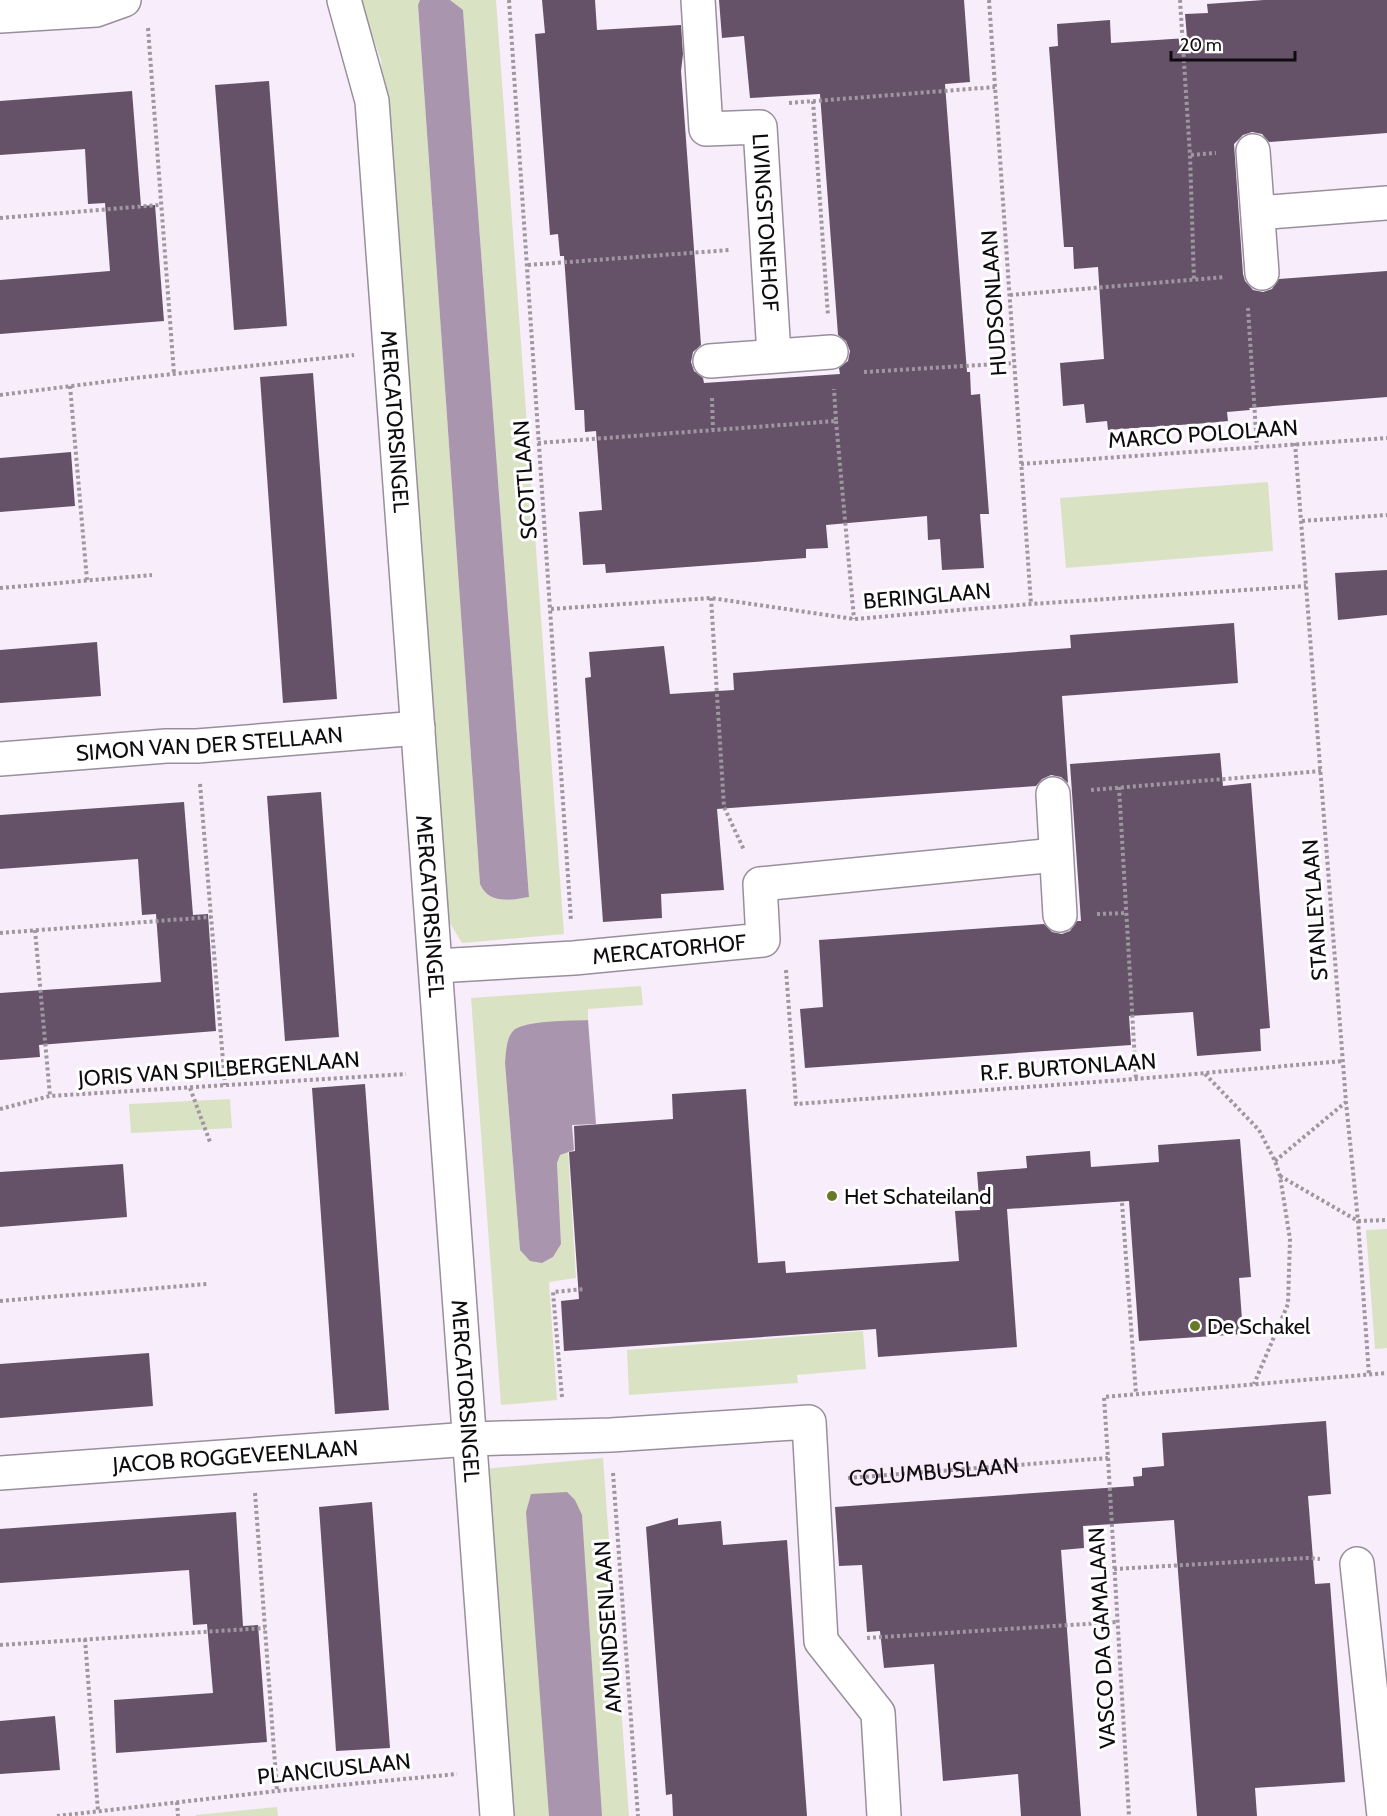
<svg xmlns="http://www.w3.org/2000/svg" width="1387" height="1816" font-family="Cabin,sans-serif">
  <rect width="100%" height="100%" fill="#f8edfa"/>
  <path fill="#dae2c4" d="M 362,0 L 420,0 L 418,5 L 480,884 C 489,905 511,901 529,896 L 463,11 L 450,0 L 496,0 L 564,934 L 462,943 L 445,915 L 381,60 L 360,1 Z
    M 1268,482 L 1273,551 L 1066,568 L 1060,498 Z
    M 641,986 L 643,1005 L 588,1009 L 588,1020 L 524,1025 L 507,1044 L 505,1063 L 520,1250 L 542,1263 L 553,1257 L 561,1244 L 557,1163 L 559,1155 L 568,1151 L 576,1278 L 549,1282 L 557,1400 L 501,1405 L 471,998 Z
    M 230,1099 L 232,1128 L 131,1133 L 129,1104 Z
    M 1387,1229 L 1387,1348 L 1375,1349 L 1366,1230 Z
    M 863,1331 L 866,1369 L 797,1375 L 798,1383 L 629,1395 L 627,1350 Z
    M 603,1458 L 629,1816 L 510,1816 L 484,1469 Z
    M 277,1807 L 278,1816 L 196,1816 L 196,1815 Z"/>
  <path fill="#aa95ae" d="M 420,0 L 450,0 L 463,10 L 529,897 C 511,900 489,905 480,884 L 418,5 Z
    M 588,1020 L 596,1124 L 572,1125 L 574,1150 L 560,1155 L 557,1163 L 561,1244 L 553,1257 L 542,1263 L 530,1261 L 520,1250 L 505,1063 C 506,1053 506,1039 513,1031 C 523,1020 573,1021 588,1020 Z
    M 567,1492 L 575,1500 L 582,1515 L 602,1816 L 549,1816 L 526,1512 L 531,1494 Z"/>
  <path fill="#655269" d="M 542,0 L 595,0 L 597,30 L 681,25 L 683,54 L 681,71 L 701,345 L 693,352 L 691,362 L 694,371 L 703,378 L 704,383 L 840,374 L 839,368 L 848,361 L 850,351 L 846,341 L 838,335 L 820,94 L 750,98 L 744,36 L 722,38 L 719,0 L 964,0 L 970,82 L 945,84 L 967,372 L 970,372 L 971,395 L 980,394 L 989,514 L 980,514 L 984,568 L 942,570 L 940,539 L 928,540 L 927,516 L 826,525 L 828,548 L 806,549 L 806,558 L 606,573 L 605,564 L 583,565 L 579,512 L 602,510 L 596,431 L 585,432 L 584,410 L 575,410 L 564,256 L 560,256 L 558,234 L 550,235 L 535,34 L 545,33 Z
    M 1264,0 L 1387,0 L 1387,133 L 1269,142 L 1262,134 L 1252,132 L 1243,135 L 1234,144 L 1243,274 L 1245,281 L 1253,290 L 1263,292 L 1272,289 L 1279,279 L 1387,271 L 1387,397 L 1249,408 L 1250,410 L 1227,412 L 1228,421 L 1208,423 L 1108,430 L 1107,421 L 1086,423 L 1084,404 L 1063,406 L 1060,363 L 1104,359 L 1098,267 L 1074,269 L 1073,247 L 1064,247 L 1049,47 L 1058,46 L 1057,24 L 1110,20 L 1111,43 L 1187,38 L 1185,14 L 1208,13 L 1207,4 Z
    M 269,81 L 287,326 L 234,330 L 215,85 Z
    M 132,91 L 141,206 L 155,205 L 164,321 L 0,334 L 0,280 L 110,271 L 105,203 L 88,204 L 85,149 L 0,155 L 0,101 Z
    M 313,373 L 337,699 L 283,703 L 260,377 Z
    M 71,452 L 75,506 L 0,512 L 0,458 Z
    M 1387,570 L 1387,615 L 1338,620 L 1335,573 Z
    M 1234,623 L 1238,683 L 1062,696 L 1068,783 L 1061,777 L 1051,775 L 1042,779 L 1036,786 L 717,809 L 724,890 L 661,894 L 662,918 L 603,922 L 585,678 L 591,677 L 589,652 L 664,646 L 670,694 L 734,690 L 733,673 L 1071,648 L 1070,635 Z
    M 97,642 L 101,696 L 0,703 L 0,650 Z
    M 1220,753 L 1223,786 L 1251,783 L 1270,1028 L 1260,1029 L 1261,1051 L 1197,1056 L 1193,1012 L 1129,1016 L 1131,1045 L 805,1068 L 800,1009 L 823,1007 L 819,940 L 1044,924 L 1052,932 L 1062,934 L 1070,931 L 1077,921 L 1081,921 L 1070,764 Z
    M 321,792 L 339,1037 L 285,1041 L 267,796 Z
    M 184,802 L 193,915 L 208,914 L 216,1031 L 39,1045 L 40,1057 L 0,1060 L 0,993 L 161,982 L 156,914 L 142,915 L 138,859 L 0,869 L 0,815 Z
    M 365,1084 L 389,1410 L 335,1414 L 312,1088 Z
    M 746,1089 L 758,1263 L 785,1261 L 786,1273 L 959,1261 L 955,1211 L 980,1210 L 977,1172 L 1027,1168 L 1026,1156 L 1090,1151 L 1091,1167 L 1159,1162 L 1158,1145 L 1240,1139 L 1251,1277 L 1239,1278 L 1243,1334 L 1139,1341 L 1129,1201 L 1007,1209 L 1017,1347 L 878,1357 L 876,1329 L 564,1351 L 561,1301 L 579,1299 L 569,1152 L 575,1151 L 574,1126 L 673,1119 L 672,1094 Z
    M 123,1164 L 127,1217 L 0,1227 L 0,1172 Z
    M 149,1353 L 153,1406 L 0,1418 L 0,1364 Z
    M 1326,1421 L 1331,1494 L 1308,1496 L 1315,1584 L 1330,1583 L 1345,1782 L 1255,1788 L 1257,1816 L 1197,1816 L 1174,1520 L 1083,1526 L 1084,1548 L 1061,1550 L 1081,1816 L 1021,1816 L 1018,1774 L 943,1781 L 934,1664 L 884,1668 L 880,1631 L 867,1632 L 862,1565 L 839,1566 L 835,1507 L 1134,1486 L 1133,1477 L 1142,1476 L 1142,1468 L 1164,1466 L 1162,1433 Z
    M 372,1502 L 390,1748 L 336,1751 L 319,1507 Z
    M 236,1512 L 243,1626 L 258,1625 L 267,1742 L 116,1753 L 114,1700 L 213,1693 L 207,1624 L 193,1625 L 189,1570 L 0,1583 L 0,1529 Z
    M 678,1518 L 678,1525 L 721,1521 L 723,1545 L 787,1540 L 807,1816 L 673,1816 L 672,1794 L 666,1795 L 646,1527 Z
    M 55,1716 L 60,1770 L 0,1774 L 0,1721 Z"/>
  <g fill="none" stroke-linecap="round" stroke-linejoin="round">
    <defs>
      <g id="minor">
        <path id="s2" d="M 344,0 L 372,101 L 497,1816"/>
        <path id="s3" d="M 698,0 L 706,129 L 760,127 L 774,355"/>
        <path d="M 0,16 L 96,10 L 124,0"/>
        <path d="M 1253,151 L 1262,273"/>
        <path d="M 1258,213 L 1387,203"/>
        <path d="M 710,361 L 831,352"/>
        <path id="s4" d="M 0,759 L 166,746 L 197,746 L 418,728"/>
        <path d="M 1053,794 L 1060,915"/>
        <path id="s5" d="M 436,966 L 574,958 L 763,940 L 760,884 L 1056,855"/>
        <path id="s6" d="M 0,1473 L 470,1439 L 611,1435 L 809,1422 L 821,1641 L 878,1713 L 884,1816"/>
        <path d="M 1357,1564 L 1384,1816"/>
      </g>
    </defs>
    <use href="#minor" stroke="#998f9c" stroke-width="36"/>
    <g stroke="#9f97a0" stroke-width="4" stroke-dasharray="3 3" stroke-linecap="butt">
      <path d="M 509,0 L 571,921"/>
      <path d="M 989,0 L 1031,604"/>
      <path d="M 1180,0 L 1190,155 L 1194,280"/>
      <path d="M 148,28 L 174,374"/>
      <path d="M 813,101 L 828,316"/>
      <path d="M 789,103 L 995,87"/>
      <path d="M 1191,155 L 1216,153"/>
      <path d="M 0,218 L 160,205"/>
      <path d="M 528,265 L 730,250"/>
      <path d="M 1010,295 L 1224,277"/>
      <path d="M 1248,308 L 1257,447"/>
      <path d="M 864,372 L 1014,363"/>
      <path d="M 70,386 L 87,580"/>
      <path d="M 0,395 L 135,378 L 354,355"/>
      <path d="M 712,398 L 713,429"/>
      <path d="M 836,421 L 854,619"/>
      <path d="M 538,443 L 836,421 L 834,389"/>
      <path d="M 1295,443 L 1346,1102 L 1358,1221 L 1369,1375"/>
      <path d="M 1021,464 L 1387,438"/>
      <path d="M 1302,521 L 1387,515"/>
      <path d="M 0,588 L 152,575"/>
      <path d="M 711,598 L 724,807 L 744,850"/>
      <path d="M 551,609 L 711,598 L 854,619 L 1031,604 L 1306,586"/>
      <path d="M 200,784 L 225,1085"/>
      <path d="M 1119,787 L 1136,1079"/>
      <path d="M 1091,790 L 1321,771"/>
      <path d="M 1097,914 L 1127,913"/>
      <path d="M 35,930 L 50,1096"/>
      <path d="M 0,933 L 211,917"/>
      <path d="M 786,970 L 796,1104 L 1136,1079 L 1343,1061"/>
      <path d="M 1205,1074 L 1259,1130 L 1275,1161 L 1280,1176 L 1290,1239 L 1288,1304 L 1254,1384"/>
      <path d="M 190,1088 L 210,1142"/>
      <path d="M 0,1109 L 50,1096 L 406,1074"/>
      <path d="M 1275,1161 L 1346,1102"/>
      <path d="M 1280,1176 L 1358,1221 L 1387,1220"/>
      <path d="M 1122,1203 L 1136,1394"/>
      <path d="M 0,1301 L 207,1284"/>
      <path d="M 562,1397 L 553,1292 L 585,1289"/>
      <path d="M 1108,1458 L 1129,1816"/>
      <path d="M 613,1473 L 638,1816"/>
      <path id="s1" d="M 848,1478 L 1108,1458 L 1104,1397 L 1387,1373"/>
      <path d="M 255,1493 L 277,1791"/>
      <path d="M 1114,1569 L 1307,1558 L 1320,1559"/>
      <path d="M 867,1638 L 1117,1622"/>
      <path d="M 85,1639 L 98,1811"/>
      <path d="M 0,1645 L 265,1628"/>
      <path d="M 177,1802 L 178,1816"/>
      <path d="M 57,1816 L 277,1791 L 457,1774"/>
    </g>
    <use href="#minor" stroke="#fff" stroke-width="33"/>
  </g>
  <g fill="#6a7926" stroke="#fff" stroke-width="2">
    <circle cx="832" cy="1196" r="6"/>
    <circle cx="1195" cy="1326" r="6"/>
  </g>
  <g text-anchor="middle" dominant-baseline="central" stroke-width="6" stroke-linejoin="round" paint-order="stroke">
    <g font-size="22" fill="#0f0c10" stroke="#fff">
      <text stroke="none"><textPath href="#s3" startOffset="279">LIVINGSTONEHOF</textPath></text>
      <text transform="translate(994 303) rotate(-94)">HUDSONLAAN</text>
      <text stroke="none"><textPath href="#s2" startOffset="426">MERCATORSINGEL</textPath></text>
      <text transform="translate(1203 434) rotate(-4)">MARCO POLOLAAN</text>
      <text transform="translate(525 480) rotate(-94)">SCOTTLAAN</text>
      <text transform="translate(927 596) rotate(-5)">BERINGLAAN</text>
      <text stroke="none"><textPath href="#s4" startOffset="210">SIMON VAN DER STELLAAN</textPath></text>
      <text stroke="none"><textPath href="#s2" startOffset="912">MERCATORSINGEL</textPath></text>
      <text transform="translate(1315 910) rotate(-94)">STANLEYLAAN</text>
      <text stroke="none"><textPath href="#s5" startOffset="234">MERCATORHOF</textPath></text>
      <text transform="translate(1068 1067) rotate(-4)">R.F. BURTONLAAN</text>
      <text transform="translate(219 1069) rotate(-4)">JORIS VAN SPILBERGENLAAN</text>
      <text stroke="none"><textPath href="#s2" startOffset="1398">MERCATORSINGEL</textPath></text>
      <text stroke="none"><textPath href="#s6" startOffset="236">JACOB ROGGEVEENLAAN</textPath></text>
      <text stroke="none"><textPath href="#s1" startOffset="86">COLUMBUSLAAN</textPath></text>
      <text transform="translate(608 1627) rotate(-94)">AMUNDSENLAAN</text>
      <text transform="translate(1102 1638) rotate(-93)">VASCO DA GAMALAAN</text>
      <text transform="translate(334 1769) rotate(-6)">PLANCIUSLAAN</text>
    </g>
    <g font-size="22" fill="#0f0c10" stroke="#fff" text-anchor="start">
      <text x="844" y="1196">Het Schateiland</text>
      <text x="1207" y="1326">De Schakel</text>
    </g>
  </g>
  <path d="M1171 51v9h124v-9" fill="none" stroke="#0f0c10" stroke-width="3"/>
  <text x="1180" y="51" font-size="18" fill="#0f0c10" stroke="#ffffff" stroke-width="4.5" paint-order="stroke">20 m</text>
</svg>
